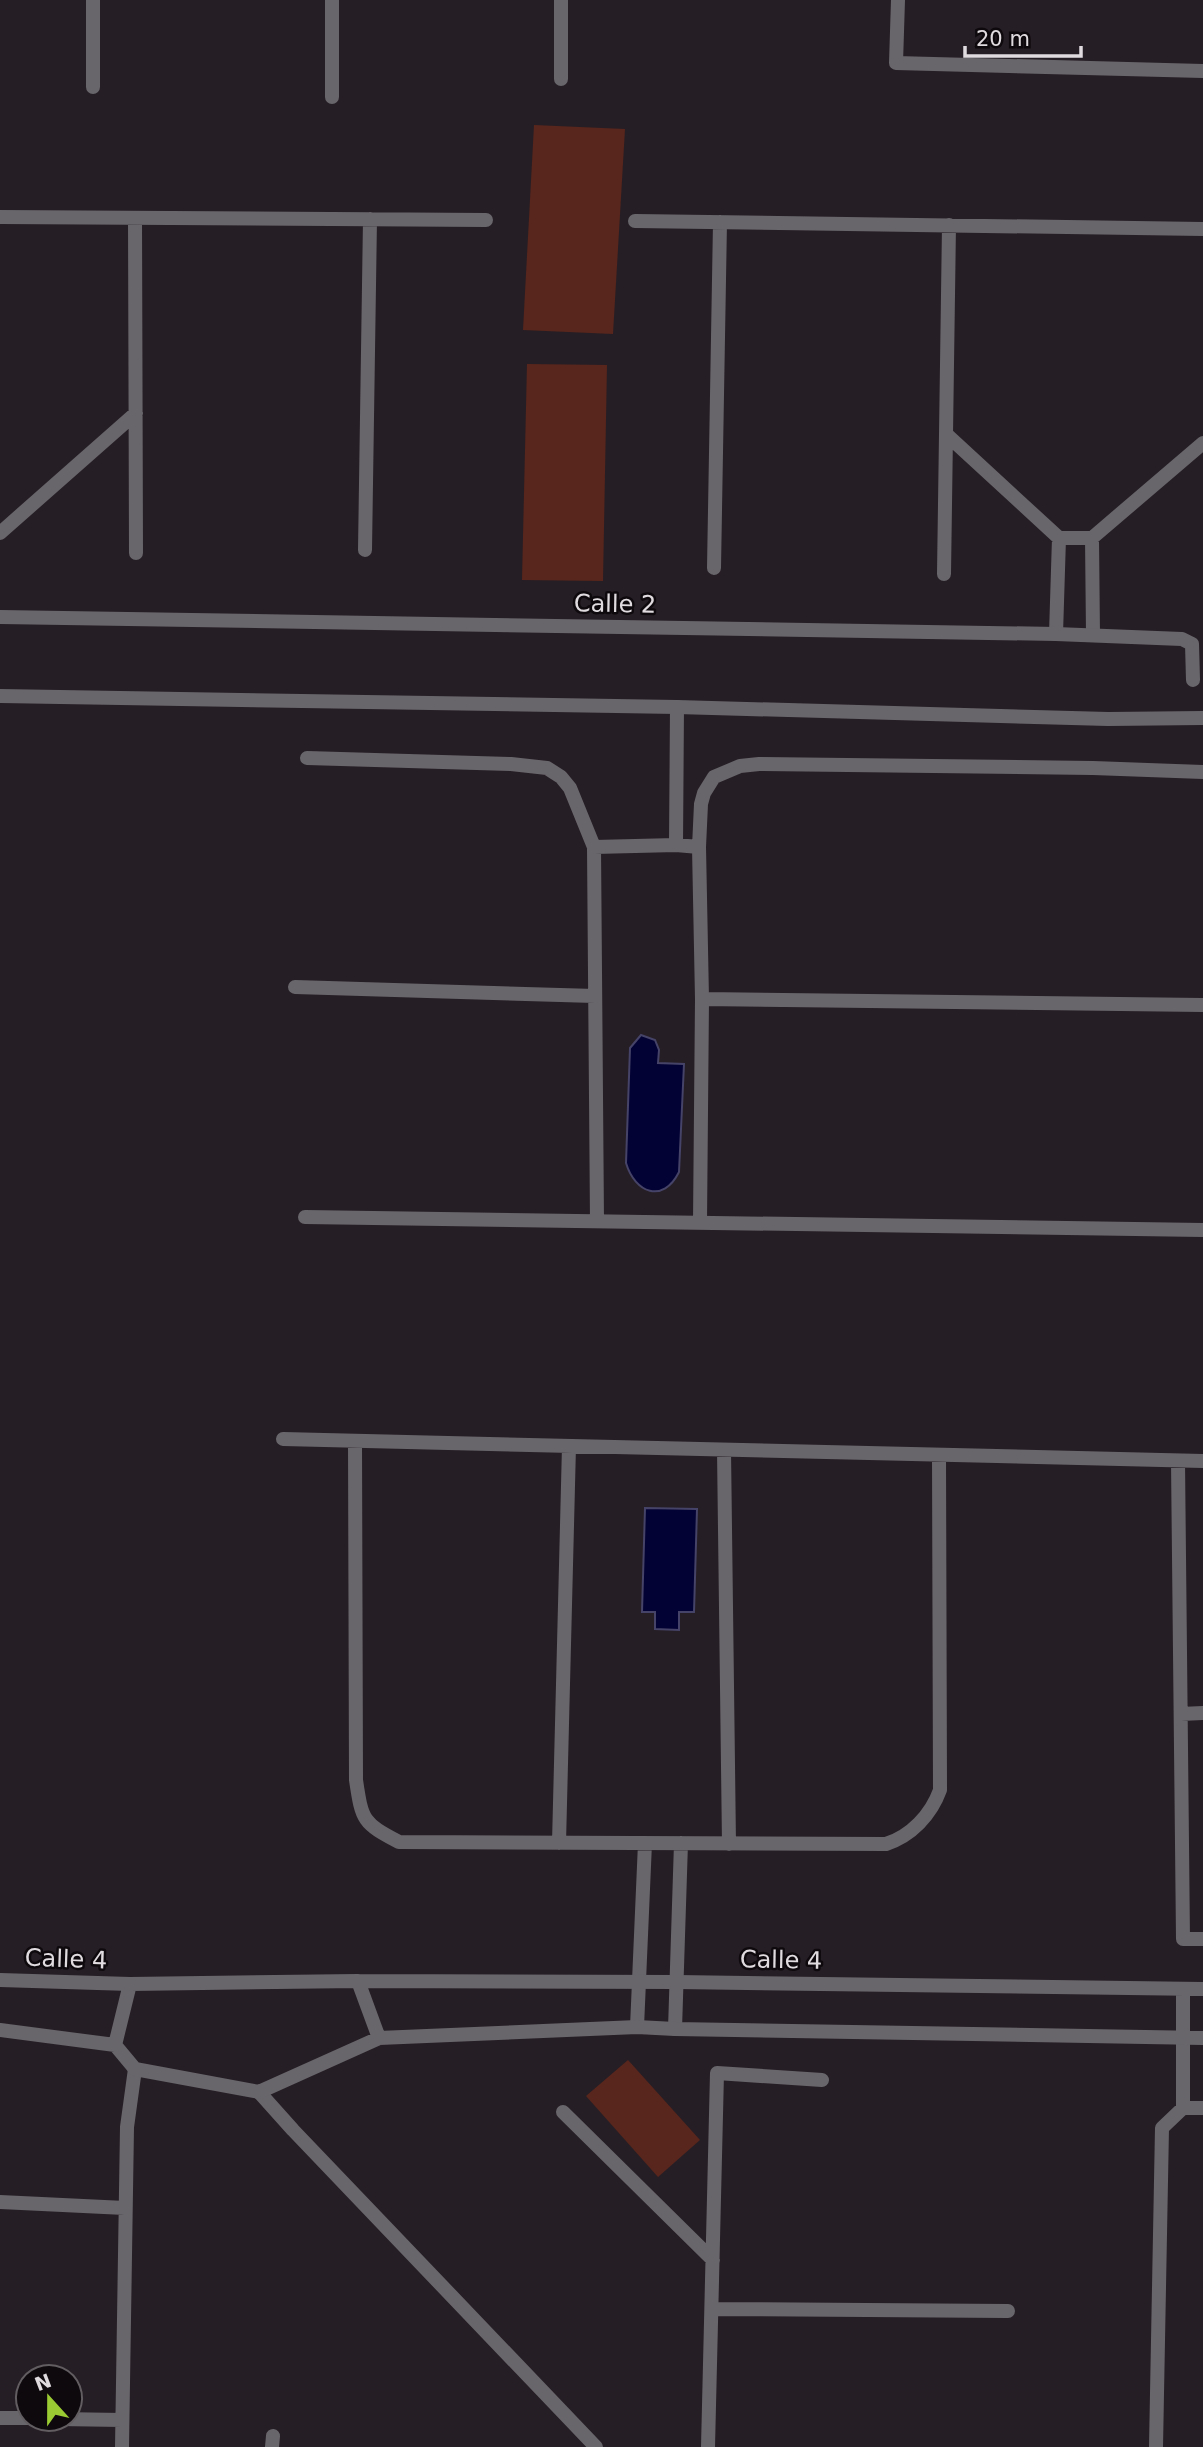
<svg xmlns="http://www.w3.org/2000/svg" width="1203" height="2447" font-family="'DejaVu Sans',sans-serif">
  <rect width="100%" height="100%" fill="#261e25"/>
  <path fill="#58261c" d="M 534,125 L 625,129 L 613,334 L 523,330 Z
    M 527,364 L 607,365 L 603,581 L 522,580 Z
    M 628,2060 L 700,2140 L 658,2177 L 586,2096 Z"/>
  <path fill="#030234" stroke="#454367" stroke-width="2" d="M 641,1035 L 655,1040 L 659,1050 L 658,1063 L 684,1064 L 679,1172 C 663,1204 635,1193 626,1163 L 630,1048 Z
    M 645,1508 L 697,1509 L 694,1612 L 679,1612 L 679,1630 L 655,1629 L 655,1612 L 642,1612 Z"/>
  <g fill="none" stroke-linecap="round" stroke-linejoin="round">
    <path stroke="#68666b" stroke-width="14" d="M 561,0 L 561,79
      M 898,0 L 896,63 L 1203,71
      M 93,87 L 93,0
      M 332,97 L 332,0
      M 0,217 L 486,220
      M 135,218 L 136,553
      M 635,221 L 1203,229
      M 946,434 L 1059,538 L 1092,538 L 1203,443
      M 0,533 L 136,413
      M 1092,538 L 1093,635
      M 365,550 L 370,219
      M 714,568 L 720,222
      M 944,574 L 949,225
      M 1056,634 L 1059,538
      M 307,758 L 511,764 L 547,768 L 561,777 L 570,788 L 594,847 L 597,1221
      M 676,845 L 677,707
      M 594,847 L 676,845 L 699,847
      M 295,987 L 595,996
      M 702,999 L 1203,1005
      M 305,1217 L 1203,1230
      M 700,1223 L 702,999 L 699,847 L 701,804 L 704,793 L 714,777 L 740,766 L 759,764 L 1093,768 L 1203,772
      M 283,1439 L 1203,1461
      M 355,1441 L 356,1780 C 362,1821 363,1823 399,1842 L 886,1844 C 911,1836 931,1815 940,1790 L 939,1455
      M 724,1450 L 729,1844
      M 1178,1461 L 1183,1939 L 1203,1939
      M 1181,1714 L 1203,1713
      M 559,1843 L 569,1446
      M 637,2027 L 645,1843
      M 675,2029 L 681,1843
      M 1183,2038 L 1183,2108
      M 259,2092 L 293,2130 L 596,2447
      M 563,2112 L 713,2260
      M 0,2202 L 125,2208
      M 712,2309 L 1008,2311
      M 0,2418 L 28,2418
      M 59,2419 L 122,2420
      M 122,2447 L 127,2127 L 135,2069
      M 272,2447 L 273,2436
      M 708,2447 L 717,2073 L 822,2080
      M 1156,2447 L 1162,2128 L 1183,2108 L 1203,2108"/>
    <path stroke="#68666b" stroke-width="14" d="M 0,617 L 1056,634 L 1182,639 L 1192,644 L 1193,680
      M 0,696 L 677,707 L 1108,719 L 1203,718
      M 0,1980 L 130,1984
      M 358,1981 L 677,1982 L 1203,1989
      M 358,1981 L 379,2038 L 259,2092 L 135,2069 L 115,2045 L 130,1984 Z
      M 0,2030 L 115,2045
      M 379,2038 L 637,2027 L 675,2029 L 1203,2038
      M 1183,2038 L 1183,1989"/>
  </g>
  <g text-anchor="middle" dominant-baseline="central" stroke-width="5" stroke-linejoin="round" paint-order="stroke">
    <g font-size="24" fill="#e0dbdf" stroke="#0d090c">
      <text transform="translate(615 604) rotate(1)">Calle 2</text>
      <text transform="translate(66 1959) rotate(2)">Calle 4</text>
      <text transform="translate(781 1960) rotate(1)">Calle 4</text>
    </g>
  </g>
  <g transform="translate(49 2398) rotate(339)"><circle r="33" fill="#0d090c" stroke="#615d60" stroke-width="2"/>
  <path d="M0-5L12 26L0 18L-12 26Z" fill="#9bcb33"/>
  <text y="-10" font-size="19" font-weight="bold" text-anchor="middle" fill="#e0dbdf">N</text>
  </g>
  <path d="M965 46v10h116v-10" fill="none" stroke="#e0dbdf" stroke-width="3.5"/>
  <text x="976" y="46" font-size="21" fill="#e0dbdf" stroke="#0d090c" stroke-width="5" paint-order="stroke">20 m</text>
</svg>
